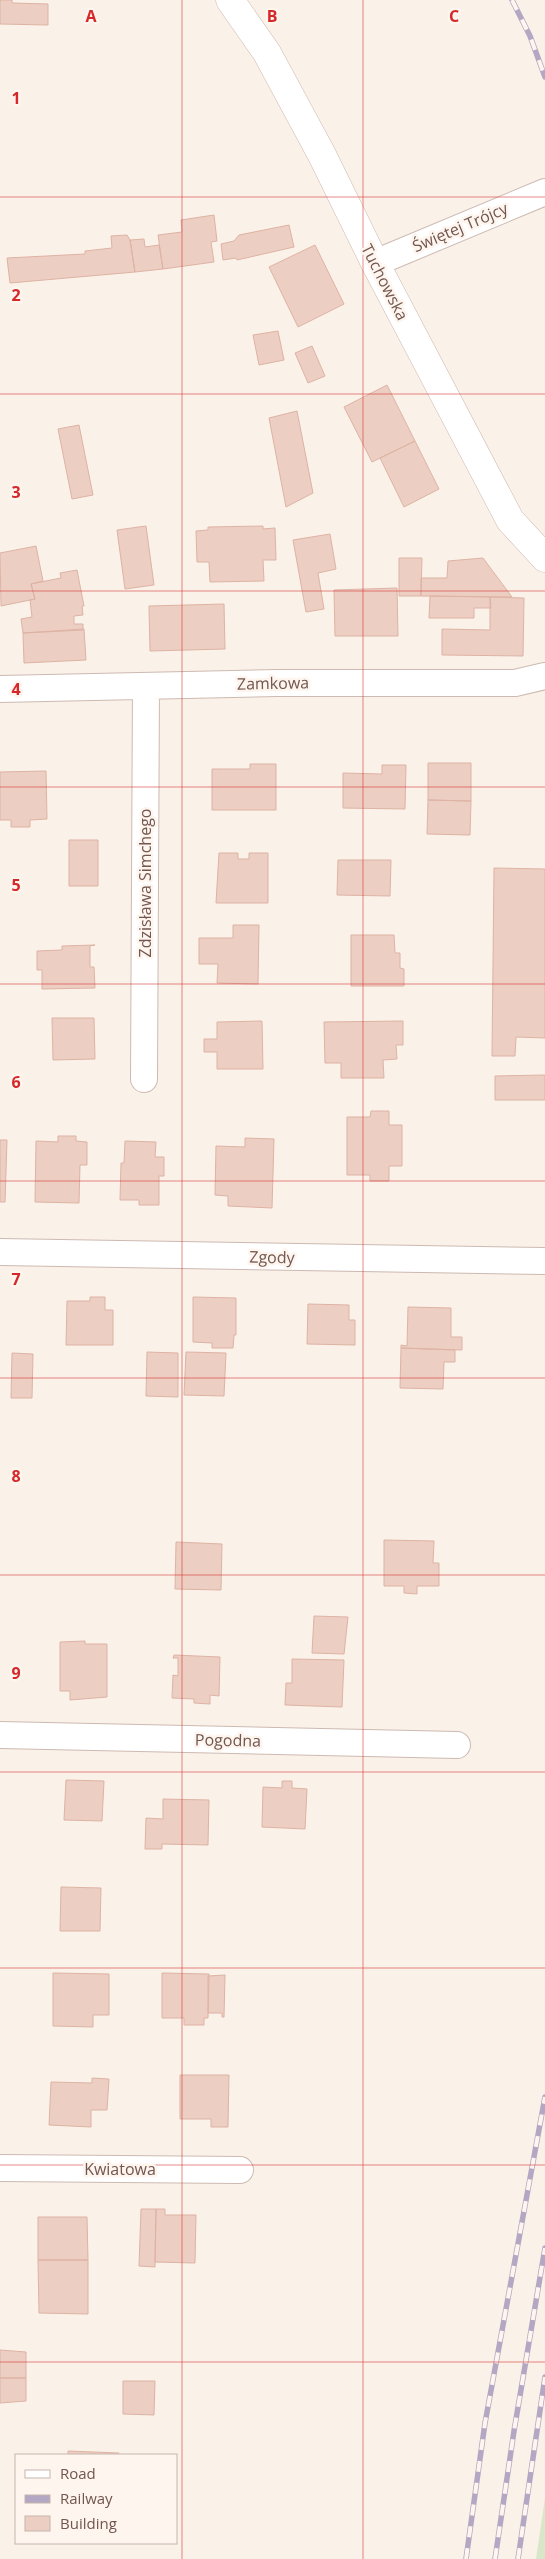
<svg xmlns="http://www.w3.org/2000/svg" width="545" height="2559" font-family="'Open Sans',sans-serif">
  <rect width="100%" height="100%" fill="#faf1e8"/>
  <path fill="#d8e7c8" d="M 545,2498 L 545,2559 L 536,2559 Z"/>
  <path fill="#edcec2" stroke="#deb3a4" d="M 0,0 L 12,0 L 12,3 L 48,4 L 48,25 L 0,24 Z
    M 214,215 L 217,241 L 211,242 L 214,262 L 163,269 L 158,235 L 182,232 L 181,220 Z
    M 289,225 L 294,247 L 237,260 L 236,258 L 223,260 L 221,244 L 234,241 L 239,235 Z
    M 127,235 L 130,240 L 135,272 L 10,283 L 7,258 L 85,254 L 85,251 L 112,248 L 111,236 Z
    M 144,239 L 145,247 L 159,245 L 163,269 L 135,272 L 130,240 Z
    M 315,245 L 344,304 L 298,327 L 269,267 Z
    M 278,331 L 284,360 L 259,365 L 253,335 Z
    M 312,346 L 325,376 L 308,383 L 295,353 Z
    M 387,385 L 415,441 L 372,462 L 344,407 Z
    M 297,411 L 313,493 L 286,507 L 269,418 Z
    M 79,425 L 93,495 L 72,499 L 58,429 Z
    M 415,441 L 439,489 L 404,507 L 380,458 Z
    M 146,526 L 154,585 L 125,589 L 117,530 Z
    M 263,526 L 263,529 L 275,528 L 276,560 L 263,560 L 264,581 L 210,582 L 209,562 L 197,562 L 196,531 L 208,530 L 208,527 Z
    M 330,534 L 336,569 L 318,573 L 324,609 L 306,612 L 293,540 Z
    M 36,546 L 43,581 L 31,584 L 35,599 L 1,606 L 0,553 Z
    M 399,558 L 422,558 L 421,596 L 399,596 Z
    M 483,558 L 512,597 L 421,596 L 421,578 L 447,578 L 448,561 Z
    M 77,570 L 84,606 L 82,606 L 83,615 L 74,616 L 74,624 L 83,624 L 83,630 L 23,633 L 21,619 L 32,617 L 30,600 L 35,599 L 31,584 L 61,578 L 60,573 Z
    M 397,588 L 398,636 L 335,636 L 334,590 Z
    M 430,596 L 490,597 L 491,608 L 474,608 L 474,618 L 429,618 Z
    M 490,597 L 524,598 L 523,656 L 442,655 L 442,629 L 490,630 Z
    M 224,604 L 225,649 L 150,651 L 149,606 Z
    M 84,629 L 86,660 L 24,663 L 23,633 Z
    M 428,763 L 471,763 L 471,801 L 428,800 Z
    M 250,764 L 276,764 L 276,810 L 212,810 L 212,769 L 250,769 Z
    M 382,765 L 406,765 L 405,809 L 343,808 L 343,773 L 382,774 Z
    M 46,771 L 47,819 L 30,820 L 30,827 L 11,827 L 11,820 L 0,820 L 0,772 Z
    M 428,800 L 471,801 L 470,835 L 427,834 Z
    M 69,840 L 98,840 L 98,886 L 69,886 Z
    M 219,853 L 238,853 L 238,859 L 249,859 L 249,853 L 268,853 L 268,903 L 216,903 Z
    M 338,860 L 391,860 L 390,896 L 337,895 Z
    M 494,868 L 545,869 L 545,1038 L 516,1037 L 515,1056 L 492,1056 Z
    M 233,925 L 259,925 L 258,984 L 217,983 L 218,964 L 199,964 L 199,938 L 233,938 Z
    M 351,935 L 394,935 L 395,953 L 400,953 L 400,968 L 404,969 L 404,986 L 351,986 Z
    M 62,946 L 95,945 L 90,946 L 90,967 L 94,967 L 95,988 L 42,989 L 42,970 L 37,970 L 37,951 L 62,950 Z
    M 52,1018 L 94,1018 L 95,1059 L 53,1060 Z
    M 262,1021 L 263,1069 L 217,1069 L 217,1052 L 204,1052 L 204,1039 L 217,1039 L 217,1022 Z
    M 403,1021 L 403,1045 L 396,1045 L 397,1059 L 383,1060 L 384,1078 L 341,1078 L 341,1063 L 325,1063 L 324,1022 Z
    M 545,1075 L 545,1100 L 495,1100 L 495,1076 Z
    M 371,1111 L 389,1111 L 389,1125 L 402,1125 L 402,1166 L 389,1166 L 389,1181 L 370,1181 L 370,1175 L 347,1175 L 347,1117 L 370,1117 Z
    M 58,1136 L 76,1136 L 76,1141 L 87,1142 L 87,1165 L 80,1165 L 79,1203 L 35,1202 L 36,1141 L 58,1142 Z
    M 245,1138 L 274,1139 L 272,1208 L 228,1206 L 228,1196 L 215,1195 L 216,1146 L 245,1147 Z
    M 0,1140 L 7,1140 L 5,1202 L 0,1202 Z
    M 125,1141 L 156,1142 L 155,1157 L 164,1157 L 164,1176 L 159,1176 L 159,1205 L 139,1205 L 139,1200 L 120,1200 L 121,1163 L 124,1163 Z
    M 90,1297 L 105,1297 L 105,1310 L 113,1310 L 113,1345 L 66,1345 L 67,1301 L 90,1301 Z
    M 193,1297 L 236,1298 L 236,1335 L 234,1335 L 233,1348 L 212,1348 L 212,1343 L 193,1342 Z
    M 308,1304 L 349,1305 L 349,1320 L 355,1320 L 355,1345 L 307,1344 Z
    M 408,1307 L 451,1308 L 451,1337 L 462,1337 L 462,1350 L 401,1348 L 401,1345 L 407,1346 Z
    M 401,1348 L 455,1350 L 455,1362 L 444,1362 L 443,1389 L 400,1388 Z
    M 147,1352 L 178,1353 L 178,1397 L 146,1396 Z
    M 186,1352 L 226,1353 L 224,1396 L 184,1395 Z
    M 12,1353 L 33,1354 L 32,1398 L 11,1398 Z
    M 384,1540 L 434,1541 L 433,1563 L 439,1563 L 439,1586 L 417,1586 L 417,1594 L 404,1593 L 404,1586 L 384,1586 Z
    M 176,1542 L 222,1544 L 221,1590 L 175,1589 Z
    M 314,1616 L 348,1617 L 344,1654 L 312,1653 Z
    M 85,1641 L 85,1644 L 107,1644 L 107,1697 L 70,1700 L 70,1691 L 60,1691 L 60,1642 Z
    M 174,1655 L 220,1657 L 219,1696 L 210,1695 L 210,1704 L 194,1703 L 194,1699 L 172,1698 L 173,1675 L 178,1676 L 178,1658 L 173,1658 Z
    M 292,1659 L 344,1660 L 342,1707 L 285,1705 L 286,1683 L 292,1683 Z
    M 66,1780 L 104,1781 L 102,1821 L 64,1820 Z
    M 282,1781 L 292,1781 L 292,1788 L 307,1789 L 305,1829 L 262,1827 L 263,1787 L 282,1788 Z
    M 163,1799 L 209,1800 L 208,1845 L 162,1844 L 162,1849 L 145,1849 L 146,1818 L 163,1819 Z
    M 61,1887 L 101,1888 L 100,1931 L 60,1931 Z
    M 53,1973 L 109,1974 L 109,2015 L 93,2015 L 93,2027 L 53,2026 Z
    M 162,1973 L 209,1974 L 208,2018 L 204,2018 L 204,2025 L 184,2025 L 184,2018 L 162,2018 Z
    M 225,1975 L 224,2017 L 222,2017 L 222,2013 L 208,2013 L 208,1976 Z
    M 180,2075 L 229,2075 L 228,2127 L 211,2127 L 211,2119 L 180,2119 Z
    M 92,2078 L 109,2079 L 107,2110 L 91,2110 L 91,2127 L 49,2125 L 51,2082 L 92,2083 Z
    M 141,2209 L 156,2209 L 155,2267 L 139,2266 Z
    M 156,2209 L 165,2209 L 165,2215 L 196,2215 L 195,2263 L 155,2262 Z
    M 38,2217 L 87,2217 L 88,2260 L 38,2260 Z
    M 38,2260 L 88,2260 L 88,2314 L 39,2313 Z
    M 0,2350 L 26,2352 L 26,2378 L 0,2378 Z
    M 0,2378 L 26,2378 L 26,2401 L 0,2403 Z
    M 123,2381 L 155,2381 L 154,2415 L 123,2414 Z
    M 68,2451 L 119,2453 L 118,2455 L 68,2455 Z"/>
  <g fill="none" stroke-linecap="round" stroke-linejoin="round">
    <defs>
      <path id="street" d="M 375,263 L 545,192
        M 0,689 L 277,683 L 515,683 L 545,676
        M 144,1079 L 146,686
        M 0,1252 L 545,1261
        M 0,1735 L 457,1745
        M 0,2168 L 240,2170"/>
      <path id="secondary" d="M 230,0 L 267,53 L 322,155 L 375,263 L 510,520 L 545,558"/>
    </defs>
    <use href="#street" stroke="#cdbab2" stroke-width="28"/>
    <use href="#secondary" stroke="#cfb9b0" stroke-width="29"/>
    <use href="#street" stroke="#fff" stroke-width="26"/>
    <use href="#secondary" stroke="#fff" stroke-width="28"/>
    <defs>
      <path id="rail" d="M 512,0 L 530,36 L 545,77
        M 466,2559 L 485,2423 L 545,2097
        M 495,2559 L 514,2431 L 545,2248
        M 518,2559 L 545,2377"/>
    </defs>
    <use href="#rail" stroke="#b3a7c3" stroke-width="5.5"/>
    <use href="#rail" stroke="#fdf5ee" stroke-width="4" stroke-dasharray="11" stroke-linecap="butt"/>
  </g>
  <path fill="none" stroke="#d62828" stroke-width="1" stroke-opacity="0.55" d="M 182,0 L 182,2559M 363,0 L 363,2559M 0,197 L 545,197M 0,394 L 545,394M 0,591 L 545,591M 0,787 L 545,787M 0,984 L 545,984M 0,1181 L 545,1181M 0,1378 L 545,1378M 0,1575 L 545,1575M 0,1772 L 545,1772M 0,1968 L 545,1968M 0,2165 L 545,2165M 0,2362 L 545,2362"/>
  <g text-anchor="middle" dominant-baseline="central" stroke-width="5" stroke-linejoin="round" paint-order="stroke">
    <g font-size="16" fill="#72564f" stroke="#fdf5ee">
      <text transform="translate(460 227) rotate(-23)">Świętej Trójcy</text>
      <text transform="translate(385 282) rotate(63)">Tuchowska</text>
      <text transform="translate(273 683) rotate(-1)">Zamkowa</text>
      <text transform="translate(145 883) rotate(-90)">Zdzisława Simchego</text>
      <text transform="translate(272 1257) rotate(1)">Zgody</text>
      <text transform="translate(228 1740) rotate(1)">Pogodna</text>
      <text x="120" y="2169">Kwiatowa</text>
    </g>
  </g>
  <g font-size="16" text-anchor="middle" font-weight="bold" fill="#d62828" stroke="#fdf5ee" stroke-width="5" stroke-linejoin="round" paint-order="stroke">
    <text x="91" y="22">A</text>
    <text x="272" y="22">B</text>
    <text x="454" y="22">C</text>
    <text x="16" y="104">1</text>
    <text x="16" y="301">2</text>
    <text x="16" y="498">3</text>
    <text x="16" y="695">4</text>
    <text x="16" y="891">5</text>
    <text x="16" y="1088">6</text>
    <text x="16" y="1285">7</text>
    <text x="16" y="1482">8</text>
    <text x="16" y="1679">9</text>
  </g>
  <rect x="15" y="2454" width="162" height="90" fill="#fdf5ee" stroke="#c5b5ae"/>
  <rect x="25" y="2470" width="25" height="8" fill="#ffffff" stroke="#c5b5ae"/>
  <text x="60" y="2479" font-size="15" fill="#72564f">Road</text>
  <rect x="25" y="2495" width="25" height="8" fill="#b3a7c3" stroke="#c5b5ae"/>
  <text x="60" y="2504" font-size="15" fill="#72564f">Railway</text>
  <rect x="25" y="2516" width="25" height="15" fill="#edcec2" stroke="#c5b5ae"/>
  <text x="60" y="2529" font-size="15" fill="#72564f">Building</text>
</svg>
